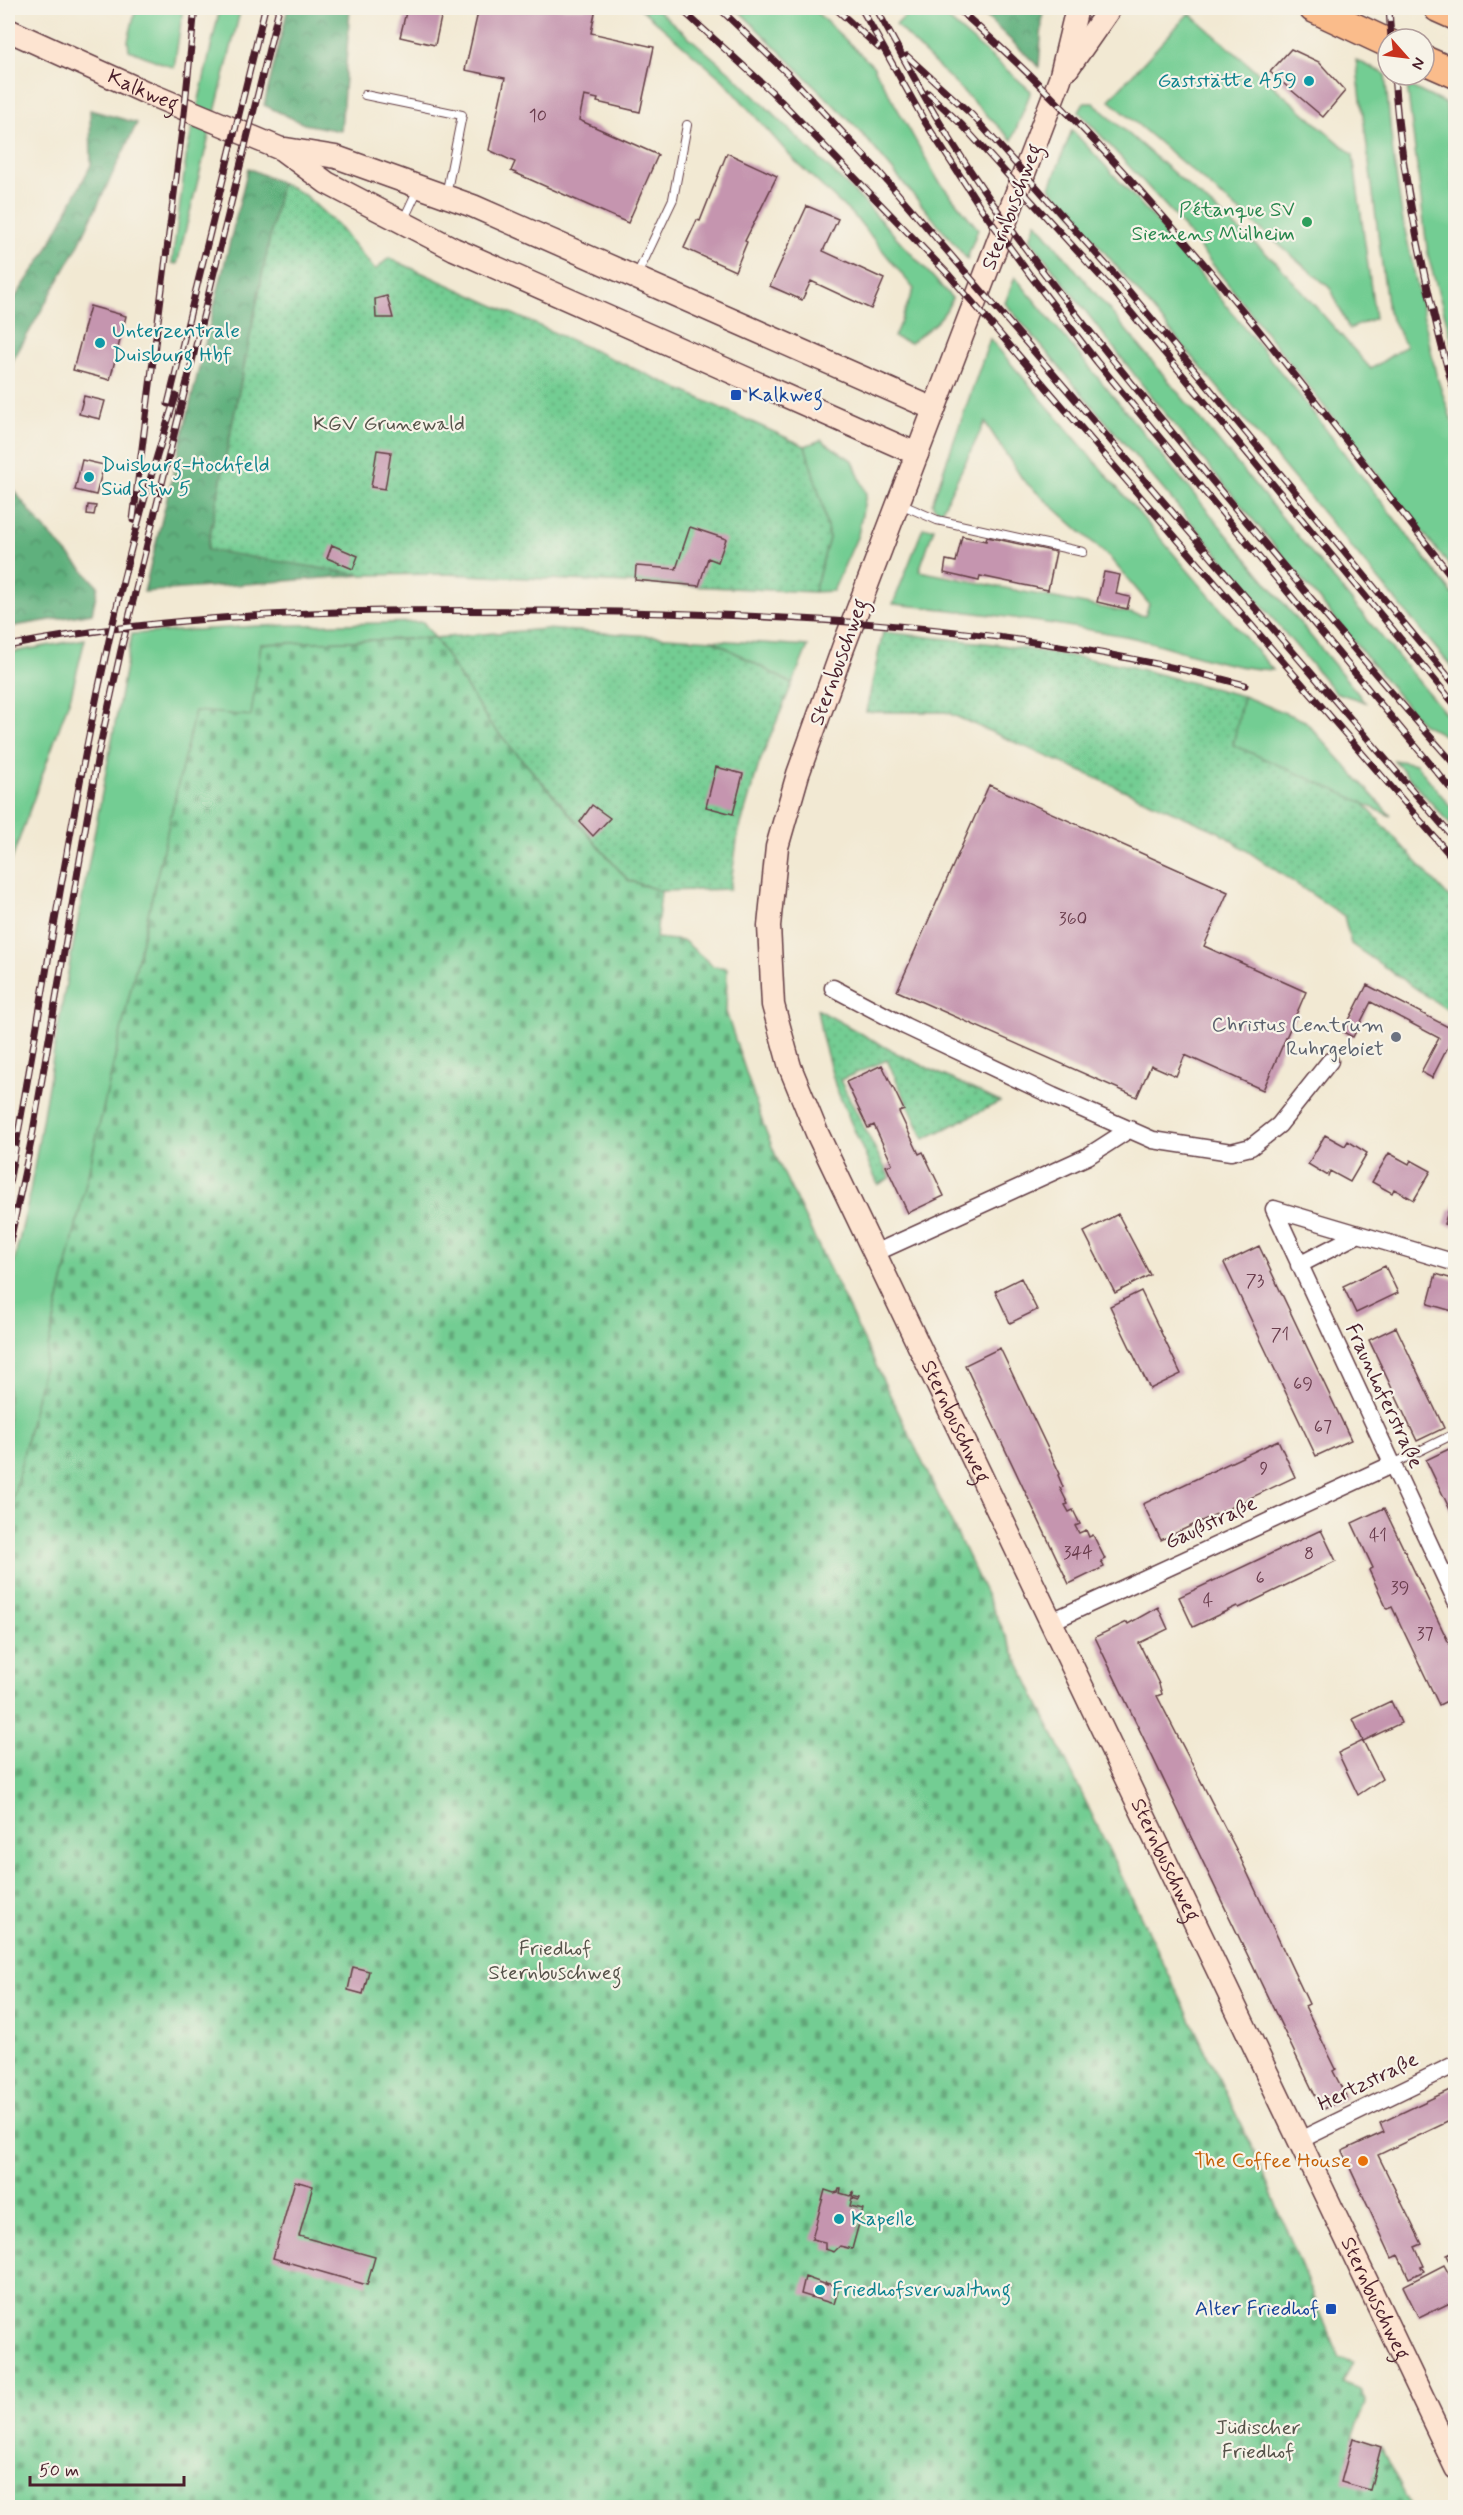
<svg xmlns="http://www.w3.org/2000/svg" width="1463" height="2515" font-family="Mynerve,sans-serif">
  <defs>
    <pattern id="forest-crowns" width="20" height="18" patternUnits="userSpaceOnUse" patternTransform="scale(1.5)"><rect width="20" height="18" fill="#5eb07d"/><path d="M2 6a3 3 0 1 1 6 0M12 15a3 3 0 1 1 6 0" fill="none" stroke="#508f67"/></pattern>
    <pattern id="cemetery-stones" width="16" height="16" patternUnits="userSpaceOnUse" patternTransform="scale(1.5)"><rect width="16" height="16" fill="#73cd93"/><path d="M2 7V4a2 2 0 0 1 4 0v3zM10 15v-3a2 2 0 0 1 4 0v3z" fill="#60a678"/></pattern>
    <pattern id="garden-dots" width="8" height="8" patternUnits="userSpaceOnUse" patternTransform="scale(1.5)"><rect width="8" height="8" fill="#73cd93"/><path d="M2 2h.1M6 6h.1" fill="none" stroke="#60a678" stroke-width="1.8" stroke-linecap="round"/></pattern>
  </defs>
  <rect width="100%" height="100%" fill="#f7f3e8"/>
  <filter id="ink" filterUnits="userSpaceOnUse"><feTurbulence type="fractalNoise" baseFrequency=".0167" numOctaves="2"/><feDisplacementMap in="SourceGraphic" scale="12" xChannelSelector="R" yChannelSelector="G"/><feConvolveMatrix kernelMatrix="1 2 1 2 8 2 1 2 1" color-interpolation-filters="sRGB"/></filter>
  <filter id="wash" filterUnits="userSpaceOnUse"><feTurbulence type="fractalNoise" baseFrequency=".008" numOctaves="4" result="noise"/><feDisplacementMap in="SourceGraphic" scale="24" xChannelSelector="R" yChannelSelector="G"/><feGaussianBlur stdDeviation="1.35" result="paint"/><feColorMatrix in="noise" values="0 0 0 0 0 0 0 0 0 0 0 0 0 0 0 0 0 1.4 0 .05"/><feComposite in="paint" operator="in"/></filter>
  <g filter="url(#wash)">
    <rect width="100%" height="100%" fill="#f2e9d3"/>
    <path fill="#73cd93" stroke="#5e765f" stroke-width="1.5" d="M 136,8 L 183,8 L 174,68 L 129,50 L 128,41 Z
      M 220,8 L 241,8 L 177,264 L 172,263 L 187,152 Z
      M 640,8 L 655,8 L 732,74 L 863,201 L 952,298 C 945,319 927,330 910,343 L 894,337 L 914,289 L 858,220 L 794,160 L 724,81 Z
      M 736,8 L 812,8 L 873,66 L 938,180 L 978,229 L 967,259 L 859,130 Z
      M 913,8 L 935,8 L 1031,91 L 1012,140 L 896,25 Z
      M 1189,13 L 1353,155 L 1375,318 L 1349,329 L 1331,289 L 1109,100 Z
      M 1356,60 L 1385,74 L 1393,154 L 1402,216 L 1436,374 L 1455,430 L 1455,573 L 1173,214 L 1079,112 L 1084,103 L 1093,103 L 1276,262 L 1371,369 L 1406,346 L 1388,312 Z
      M 1407,85 L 1446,104 L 1456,220 L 1455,351 L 1428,256 Z
      M 1072,130 L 1161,226 L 1297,392 L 1455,597 L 1455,671 L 1050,187 Z
      M 1036,222 L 1455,725 L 1455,741 L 1421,723 L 1154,400 L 1030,239 Z
      M 1015,277 L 1365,702 L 1335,692 L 1005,303 Z
      M 990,339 L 1273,670 C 1222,668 1174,646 1125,636 C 1049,622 970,611 893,604 L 923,528 L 934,528 L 919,571 L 1145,616 L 1149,604 L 1110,558 L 1023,480 L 985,422 L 941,512 L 934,507 L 932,503 Z
      M 821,440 L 853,461 L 866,494 L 858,535 L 833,591 L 814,592 L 829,538 L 822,503 L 805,446 Z
      M 423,622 L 435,638 L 261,644 L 252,716 L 195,712 L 8,1521 L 8,1287 L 28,1203 L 61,1010 L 132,634 L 257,626 Z
      M 85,639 L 71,695 L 8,870 L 8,653 Z
      M 712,640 L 808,646 L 792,684 Z
      M 1243,696 L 1305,721 L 1391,816 L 1233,745 Z
      M 1394,760 L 1416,764 L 1455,812 L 1455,830 Z"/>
    <path fill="url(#forest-crowns)" stroke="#546854" stroke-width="1.5" d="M 288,8 L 350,8 L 341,131 L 304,124 L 264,105 Z
      M 977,8 L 1043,8 L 1039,67 Z
      M 90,110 L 137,123 L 78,246 L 8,369 L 8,308 L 44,255 L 91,165 Z
      M 248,168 L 281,183 L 207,549 L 363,575 L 144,592 Z
      M 8,483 L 41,525 L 98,586 L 92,613 L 8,627 Z"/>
    <path fill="url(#cemetery-stones)" stroke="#5e765f" stroke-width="1.5" d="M 435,638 L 489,722 L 628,880 L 661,891 L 656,938 L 684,941 L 713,966 L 727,968 L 726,1012 L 763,1124 L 780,1166 L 1257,2158 L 1339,2358 L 1353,2362 L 1343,2383 L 1360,2389 L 1366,2402 L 1353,2438 L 1381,2447 L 1411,2507 L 8,2508 L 8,1521 L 195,711 L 251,716 L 261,644 Z"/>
    <path fill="url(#garden-dots)" stroke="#5e765f" stroke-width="1.5" d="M 281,183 L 305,195 L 337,225 L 375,270 L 389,258 L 805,446 L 822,503 L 829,538 L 814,592 L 444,574 L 363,575 L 207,550 Z
      M 546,629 L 712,640 L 792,684 L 759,764 L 738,834 L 730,889 L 661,891 L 628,880 L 489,722 L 435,638 Z
      M 883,632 L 995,644 L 1120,664 L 1243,696 L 1233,745 L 1362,802 L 1455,904 L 1455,1015 L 1351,944 L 1344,916 L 1219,832 L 946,712 L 866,712 Z
      M 817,1009 L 894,1052 L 1000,1102 L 924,1139 L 887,1060 L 840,1080 L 890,1178 L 878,1185 L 836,1088 L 822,1037 Z"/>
    <g id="blocks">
      <path fill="#c595af" d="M 407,8 L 443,8 L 435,45 L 400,37 Z
        M 479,8 L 596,8 L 591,33 L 654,47 L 640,112 L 597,102 L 598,99 L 584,96 L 579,120 L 658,155 L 628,223 L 511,171 L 515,162 L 489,150 L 505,78 L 465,70 Z
        M 1291,49 L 1319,62 L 1345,91 L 1323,117 L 1270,72 Z
        M 727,153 L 777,176 L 745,241 L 747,242 L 735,271 L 684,248 L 697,220 L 700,221 Z
        M 807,206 L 838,219 L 823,251 L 884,279 L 871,309 L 811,281 L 802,300 L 770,286 Z
        M 387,296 L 393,318 L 376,318 L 375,299 Z
        M 90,306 L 126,316 L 110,380 L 73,370 Z
        M 84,396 L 105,401 L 100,419 L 79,414 Z
        M 377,450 L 391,452 L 385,489 L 371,487 Z
        M 82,460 L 104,465 L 96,495 L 75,490 Z
        M 88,505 L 96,506 L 94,515 L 87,514 Z
        M 690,527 L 726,539 L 718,562 L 708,558 L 699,586 L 635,580 L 636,566 L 676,569 Z
        M 962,536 L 986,541 L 987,537 L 1056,552 L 1048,590 L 980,576 L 979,581 L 944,573 L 946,560 L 956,562 Z
        M 332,545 L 358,556 L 353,569 L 327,558 Z
        M 1104,572 L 1120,575 L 1116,594 L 1130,597 L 1127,609 L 1097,602 Z
        M 716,767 L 743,774 L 733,814 L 706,807 Z
        M 989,785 L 1228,892 L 1204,946 L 1306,992 L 1263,1090 L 1185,1055 L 1176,1076 L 1151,1065 L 1137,1097 L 897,991 Z
        M 592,805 L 610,818 L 593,836 L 580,822 Z
        M 1367,985 L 1456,1031 L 1432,1078 L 1421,1072 L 1439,1038 L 1371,1002 L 1353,1037 L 1343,1032 Z
        M 882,1065 L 904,1110 L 899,1112 L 919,1154 L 923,1152 L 944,1196 L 908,1213 L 886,1166 L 892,1164 L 874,1125 L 868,1128 L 846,1082 Z
        M 1325,1135 L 1345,1146 L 1348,1141 L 1367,1153 L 1350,1182 L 1330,1171 L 1328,1176 L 1308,1164 Z
        M 1389,1153 L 1409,1164 L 1411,1160 L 1431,1171 L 1414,1200 L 1394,1189 L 1392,1193 L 1372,1182 Z
        M 1456,1201 L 1456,1228 L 1444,1224 L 1449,1209 L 1452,1210 Z
        M 1118,1214 L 1150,1275 L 1115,1293 L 1084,1232 Z
        M 1259,1246 L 1351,1440 L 1316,1456 L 1224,1263 Z
        M 1385,1266 L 1398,1293 L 1356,1313 L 1343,1286 Z
        M 1436,1274 L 1456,1280 L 1456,1312 L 1428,1304 Z
        M 1021,1278 L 1037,1310 L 1010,1323 L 995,1291 Z
        M 1141,1291 L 1181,1374 L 1150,1389 L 1110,1306 Z
        M 1396,1327 L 1444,1428 L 1417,1441 L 1369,1340 Z
        M 1000,1348 L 1060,1474 L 1058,1475 L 1063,1487 L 1060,1488 L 1068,1504 L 1065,1505 L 1069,1512 L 1073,1510 L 1080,1524 L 1075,1526 L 1079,1533 L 1086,1530 L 1089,1537 L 1093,1535 L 1105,1559 L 1101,1561 L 1104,1567 L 1069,1584 L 965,1365 Z
        M 1278,1440 L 1295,1477 L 1161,1540 L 1143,1504 Z
        M 1453,1447 L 1456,1452 L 1456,1522 L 1426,1460 Z
        M 1384,1508 L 1456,1658 L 1456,1713 L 1449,1700 L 1439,1705 L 1392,1607 L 1387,1609 L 1369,1570 L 1373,1568 L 1352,1523 Z
        M 1321,1530 L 1336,1561 L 1239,1608 L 1237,1606 L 1193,1627 L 1179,1597 Z
        M 1158,1607 L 1168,1629 L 1139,1643 L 1159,1684 L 1162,1694 L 1157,1696 L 1238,1853 L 1309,2004 L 1305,2006 L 1336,2069 L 1333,2071 L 1347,2098 L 1322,2110 L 1095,1637 L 1127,1622 L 1128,1624 Z
        M 1391,1701 L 1401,1723 L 1363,1741 L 1382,1779 L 1358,1795 L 1338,1753 L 1363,1741 L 1353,1719 Z
        M 353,1967 L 369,1971 L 363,1994 L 348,1990 Z
        M 1456,2087 L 1456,2118 L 1378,2155 L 1422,2244 L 1415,2247 L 1424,2266 L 1421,2267 L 1424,2271 L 1409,2278 L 1398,2255 L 1392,2258 L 1342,2151 L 1384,2132 L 1380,2123 Z
        M 295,2181 L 313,2186 L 299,2236 L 375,2257 L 367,2285 L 273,2258 Z
        M 839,2189 L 841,2189 L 840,2193 L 850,2196 L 854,2191 L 852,2196 L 860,2198 L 859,2200 L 852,2198 L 850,2206 L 863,2209 L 852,2249 L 840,2246 L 834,2252 L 825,2249 L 825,2242 L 812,2239 L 825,2190 L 834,2193 L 838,2192 Z
        M 1456,2251 L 1456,2274 L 1447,2255 Z
        M 1444,2265 L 1456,2287 L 1456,2300 L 1419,2318 L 1403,2286 Z
        M 805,2277 L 827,2285 L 826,2283 L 839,2287 L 834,2304 L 801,2294 Z
        M 1353,2438 L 1381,2447 L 1370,2490 L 1341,2482 Z"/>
    </g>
  </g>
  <g filter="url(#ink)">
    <use href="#blocks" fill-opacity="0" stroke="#633d44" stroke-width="1.5"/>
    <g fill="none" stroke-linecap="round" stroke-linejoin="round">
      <defs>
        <path id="lane" d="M 365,95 L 462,115 L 446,195
          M 403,221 L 418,189
          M 636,277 L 673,199 L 687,125
          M 898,503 L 937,520 L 1083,552
          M 1391,1465 L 1456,1433"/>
        <path id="street" d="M 833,988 L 905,1026 L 1053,1096 L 1153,1140 L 1231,1152 L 1251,1147 L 1279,1125 L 1330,1061
          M 1274,1209 L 1456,1601
          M 1274,1209 L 1456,1263
          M 875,1253 L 1088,1156 L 1130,1129
          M 1299,1265 L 1357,1235
          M 1050,1622 L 1391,1465
          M 1300,2140 L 1456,2064"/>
        <g id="secondary">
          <path id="s1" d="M 1077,8 L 1060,79 L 843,648 L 798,774 L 777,847 L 769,926 L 773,1005 L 790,1067 L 817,1133 L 1456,2468"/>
          <path id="s2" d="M 8,30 L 147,93 L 281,149 L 327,183 L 454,249 L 917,454"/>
          <path d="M 1068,68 L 1110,8"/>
          <path d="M 286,149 L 336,157 L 473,206 L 934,409"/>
        </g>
        <path id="highway" d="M 1313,8 L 1388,43
          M 1438,8 L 1456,16
          M 1424,60 L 1456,74"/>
      </defs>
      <use href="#lane" stroke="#633d44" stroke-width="10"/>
      <use href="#street" stroke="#633d44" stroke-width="19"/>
      <use href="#secondary" stroke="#633d44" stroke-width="25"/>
      <use href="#highway" stroke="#633d44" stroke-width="31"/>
      <use href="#lane" stroke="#fff" stroke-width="8"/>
      <use href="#street" stroke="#fff" stroke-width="16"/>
      <use href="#secondary" stroke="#fde4d1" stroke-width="22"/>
      <use href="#highway" stroke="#fabc8b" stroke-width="28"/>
      <defs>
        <path id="rail" d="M 680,8 L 772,92 L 949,275 L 1456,862
          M 719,8 L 788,74 L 880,173 L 1456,841
          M 835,8 L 879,48
          M 861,8 L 925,122 L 981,208 L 1030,275 L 1097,362 L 1456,795
          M 876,8 C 895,43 914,78 934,113 C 1000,224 1084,325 1166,425 C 1261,540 1357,654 1456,766
          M 957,8 C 1148,175 1300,382 1456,582
          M 1389,8 L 1391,39
          M 907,56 L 972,115 L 1118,278 L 1456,686
          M 1394,75 C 1399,151 1413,224 1430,298 C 1438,331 1445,364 1456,397
          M 928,93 L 962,125 L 1110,287 L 1456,706
          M 168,404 L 265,8
          M 133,520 L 184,114 L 195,8
          M 8,646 C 184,611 364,609 544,611 C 779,613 1017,624 1245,685
          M 8,1188 C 58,923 90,653 176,396
          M 8,1251 L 32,1137 L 98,755 L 121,650 L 279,8"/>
      </defs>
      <use href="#rail" stroke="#4a1f2b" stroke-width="7"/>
      <use href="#rail" stroke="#f7f3e8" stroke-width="4.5" stroke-dasharray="14" stroke-linecap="butt"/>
    </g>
  </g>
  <g fill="#0f9aa8" stroke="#f7f3e8" stroke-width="2">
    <circle cx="1309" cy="81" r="6"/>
    <circle cx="100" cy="343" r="6"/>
    <circle cx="89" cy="477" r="6"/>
    <circle cx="839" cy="2219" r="6"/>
    <circle cx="820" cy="2290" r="6"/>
  </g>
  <circle fill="#2e9e5b" stroke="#f7f3e8" stroke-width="2" cx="1307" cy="222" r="6"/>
  <g fill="#1a4fb4" stroke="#f7f3e8" stroke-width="2">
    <rect x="730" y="389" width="12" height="12" rx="3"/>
    <rect x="1325" y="2303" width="12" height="12" rx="3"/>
  </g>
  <circle fill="#6b7280" stroke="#f7f3e8" stroke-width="2" cx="1396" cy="1037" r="6"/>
  <circle fill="#e8710a" stroke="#f7f3e8" stroke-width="2" cx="1363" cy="2161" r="6"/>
  <g text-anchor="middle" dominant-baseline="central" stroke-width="4.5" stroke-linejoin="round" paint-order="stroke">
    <g font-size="18" fill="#693c4c">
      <text x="538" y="116">10</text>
      <text x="1073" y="919">360</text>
      <text x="1255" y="1281">73</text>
      <text x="1280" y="1335">71</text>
      <text x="1303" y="1384">69</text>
      <text x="1323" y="1427">67</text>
      <text x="1264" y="1469">9</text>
      <text x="1378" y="1536">41</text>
      <text x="1078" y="1553">344</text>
      <text x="1309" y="1554">8</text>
      <text x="1260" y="1578">6</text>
      <text x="1400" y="1588">39</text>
      <text x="1208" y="1601">4</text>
      <text x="1425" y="1634">37</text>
    </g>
    <g font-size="21" fill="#0d838f" stroke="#f7f3e8" text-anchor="start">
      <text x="1297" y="81" text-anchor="end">Gaststätte A59</text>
      <text x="112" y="331">Unterzentrale<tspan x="112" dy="24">Duisburg Hbf</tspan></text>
      <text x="101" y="465">Duisburg-Hochfeld<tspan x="101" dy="24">Süd Stw 5</tspan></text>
      <text x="851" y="2219">Kapelle</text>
      <text x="832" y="2290">Friedhofsverwaltung</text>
    </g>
    <g font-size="21" fill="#4a1f2b" stroke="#f7f3e8">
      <text stroke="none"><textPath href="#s2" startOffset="148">Kalkweg</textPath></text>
      <text transform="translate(1012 207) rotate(-69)">Sternbuschweg</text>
      <text transform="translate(839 662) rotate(-70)">Sternbuschweg</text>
      <text transform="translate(1384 1396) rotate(65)">Fraunhoferstraße</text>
      <text stroke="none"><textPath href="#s1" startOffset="1506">Sternbuschweg</textPath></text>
      <text transform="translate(1211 1523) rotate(-25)">Gaußstraße</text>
      <text stroke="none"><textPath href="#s1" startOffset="1992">Sternbuschweg</textPath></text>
      <text transform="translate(1368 2082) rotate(-26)">Hertzstraße</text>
      <text stroke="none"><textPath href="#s1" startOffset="2478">Sternbuschweg</textPath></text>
    </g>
    <g font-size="21" fill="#27864d" stroke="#f7f3e8" text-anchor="end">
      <text x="1295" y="210">Pétanque SV<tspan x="1295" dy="24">Siemens Mülheim</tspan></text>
    </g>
    <g font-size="21" fill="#164399" stroke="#f7f3e8" text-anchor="start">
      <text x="748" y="395">Kalkweg</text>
      <text x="1319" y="2309" text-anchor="end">Alter Friedhof</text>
    </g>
    <g font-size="21" fill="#56534a" stroke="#f7f3e8">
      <text x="389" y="424">KGV Grunewald</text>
      <text x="555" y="1949">Friedhof<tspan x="555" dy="24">Sternbuschweg</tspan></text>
      <text x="1258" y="2428">Jüdischer<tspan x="1258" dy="24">Friedhof</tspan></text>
    </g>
    <g font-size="21" fill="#5b616d" stroke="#f7f3e8" text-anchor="end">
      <text x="1384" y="1025">Christus Centrum<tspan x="1384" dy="24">Ruhrgebiet</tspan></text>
    </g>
    <g font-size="21" fill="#c56008" stroke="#f7f3e8" text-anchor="end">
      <text x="1351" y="2161">The Coffee House</text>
    </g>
  </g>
  <rect width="1463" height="2515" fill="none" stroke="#f7f3e8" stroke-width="30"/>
  <g transform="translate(1406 57) rotate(118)"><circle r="28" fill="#f7f3e8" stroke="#b29e9c" stroke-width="1.5"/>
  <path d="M0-4.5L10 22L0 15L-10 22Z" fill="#c8321e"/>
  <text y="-9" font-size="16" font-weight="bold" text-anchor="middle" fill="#4a1f2b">N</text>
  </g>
  <path d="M30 2476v9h154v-9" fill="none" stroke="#4a1f2b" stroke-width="3"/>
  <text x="39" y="2476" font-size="18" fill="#4a1f2b" stroke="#f7f3e8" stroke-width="4.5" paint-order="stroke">50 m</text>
</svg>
